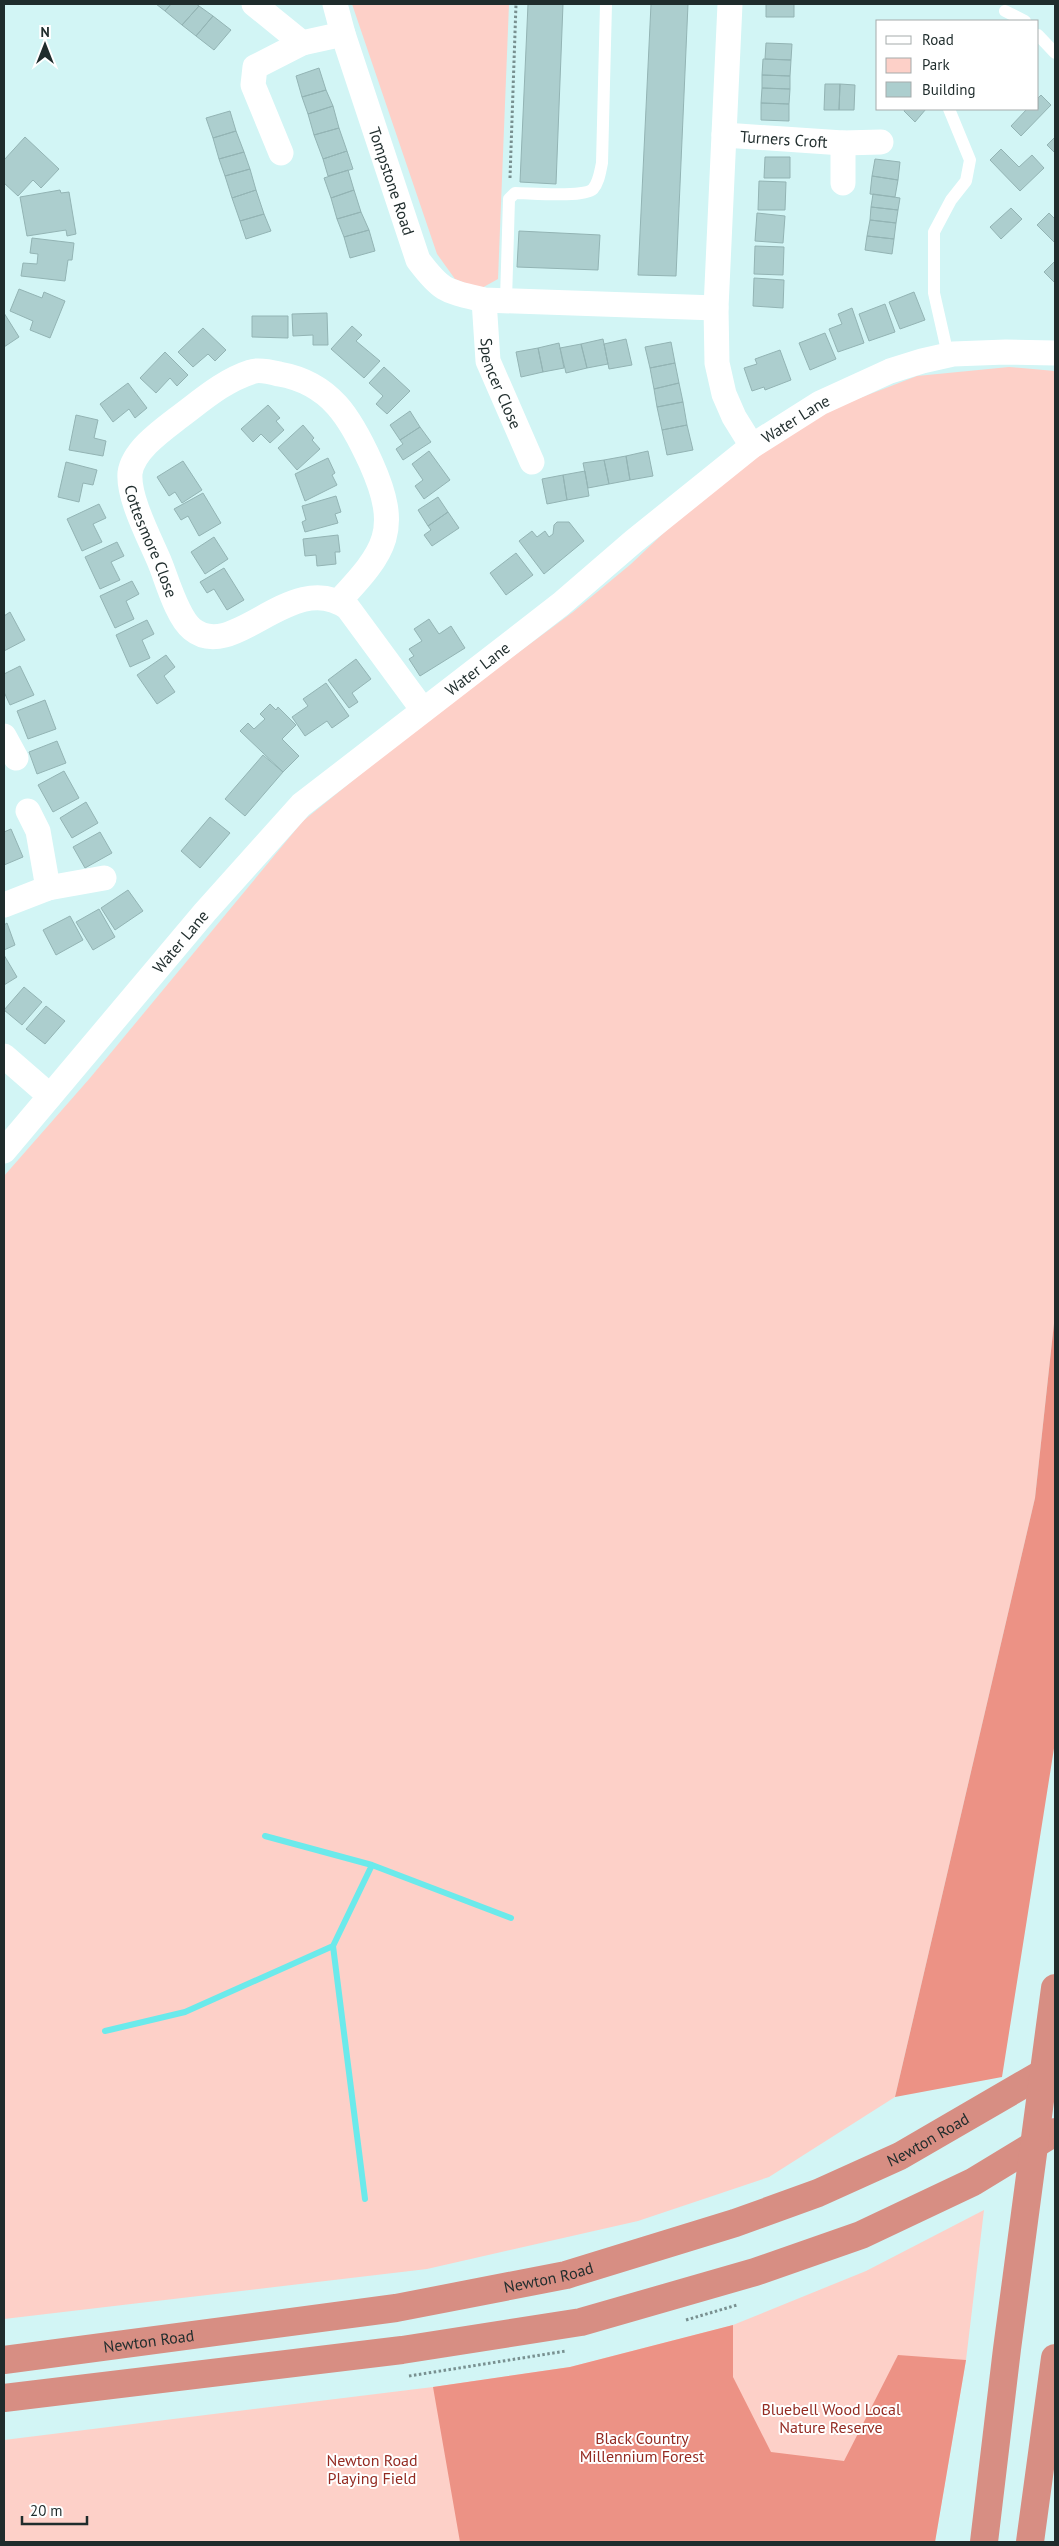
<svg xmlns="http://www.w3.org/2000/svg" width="1059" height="2546" font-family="'PT Sans',sans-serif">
  <rect width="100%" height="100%" fill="#d2f5f5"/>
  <path fill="#fdd0c8" d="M 352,4 L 509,4 L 498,279 L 480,289 L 455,279 L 437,254 Z
    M 1009,367 L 1055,371 L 1055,1314 L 1035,1498 L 895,2097 L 769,2177 L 638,2221 L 427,2269 L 4,2319 L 4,1176 L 90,1078 L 303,821 L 426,721 L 573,612 L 631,564 L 709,490 L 782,434 L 852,401 L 917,376 Z
    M 984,2210 L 966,2360 L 935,2542 L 4,2542 L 4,2440 L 433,2387 L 570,2367 L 733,2325 L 866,2271 Z"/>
  <path fill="#ec9285" d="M 1055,1314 L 1055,1742 L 1002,2077 L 895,2097 L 1035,1498 Z
    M 733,2325 L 733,2377 L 771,2452 L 844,2461 L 898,2355 L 966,2360 L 935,2542 L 460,2542 L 433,2387 L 570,2367 Z"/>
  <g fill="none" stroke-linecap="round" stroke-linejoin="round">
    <path stroke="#6beaeb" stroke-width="6" d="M 265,1836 L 372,1865 L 511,1918
      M 105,2031 L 185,2012 L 333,1946
      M 365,2199 L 333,1946 L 372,1865"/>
  </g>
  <path fill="#accece" stroke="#93b4b4" d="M 156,4 L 171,4 L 165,11 Z
    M 171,4 L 196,4 L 199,6 L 182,25 L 165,11 Z
    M 528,4 L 563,4 L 556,184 L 520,182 Z
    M 651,4 L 688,4 L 676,276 L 638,275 Z
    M 766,4 L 794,4 L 794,17 L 766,17 Z
    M 199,6 L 213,16 L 196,36 L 182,25 Z
    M 213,16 L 231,30 L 214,50 L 196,36 Z
    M 766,43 L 792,44 L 791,60 L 765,59 Z
    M 763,59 L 791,60 L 790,76 L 762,75 Z
    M 319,68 L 326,90 L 302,97 L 296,76 Z
    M 762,75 L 790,76 L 790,89 L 762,88 Z
    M 825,84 L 840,84 L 839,110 L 824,110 Z
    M 840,84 L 855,85 L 854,110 L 839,110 Z
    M 762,88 L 790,89 L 789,104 L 761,103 Z
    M 326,90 L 333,106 L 308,114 L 302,97 Z
    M 1041,95 L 1051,105 L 1021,136 L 1011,126 L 1027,109 L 1038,109 L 1038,98 Z
    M 761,103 L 789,104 L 789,121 L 761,120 Z
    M 333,106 L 339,128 L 314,135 L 308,114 Z
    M 905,109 L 926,109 L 915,122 L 904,111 Z
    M 230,111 L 236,131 L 213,138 L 206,118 Z
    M 339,128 L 347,151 L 323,159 L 314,135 Z
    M 236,131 L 244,152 L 219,159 L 213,138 Z
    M 25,137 L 59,169 L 41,188 L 33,180 L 18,196 L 4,183 L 4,160 Z
    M 1055,137 L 1055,153 L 1047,145 Z
    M 1001,149 L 1019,167 L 1032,155 L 1044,168 L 1020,191 L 990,160 Z
    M 347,151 L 353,169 L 328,176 L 323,159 Z
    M 244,152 L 250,169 L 225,176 L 219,159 Z
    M 765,157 L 790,157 L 790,178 L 764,178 Z
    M 875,159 L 900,162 L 898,180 L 872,176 Z
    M 250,169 L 256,190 L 232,198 L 225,176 Z
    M 348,170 L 354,190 L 331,198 L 324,178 Z
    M 872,176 L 898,180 L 895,197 L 870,194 Z
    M 759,181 L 786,182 L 785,210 L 758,210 Z
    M 60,190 L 61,193 L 69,192 L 76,234 L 67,236 L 66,230 L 27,236 L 20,197 Z
    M 256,190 L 264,214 L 240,221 L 232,198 Z
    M 354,190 L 361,212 L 337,219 L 331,198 Z
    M 873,194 L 900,198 L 898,210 L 871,207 Z
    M 871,207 L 898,210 L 896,223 L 870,220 Z
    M 1011,208 L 1022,219 L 1001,239 L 990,227 Z
    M 361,212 L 369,230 L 344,237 L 337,219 Z
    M 757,213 L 785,216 L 783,243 L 755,241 Z
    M 1049,213 L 1055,219 L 1055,243 L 1037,225 Z
    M 264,214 L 271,231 L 246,239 L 240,221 Z
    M 870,220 L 896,223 L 894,239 L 867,236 Z
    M 369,230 L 375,251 L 350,258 L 344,237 Z
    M 519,231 L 600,235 L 598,270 L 517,267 Z
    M 867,236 L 894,239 L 892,254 L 865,250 Z
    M 32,238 L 74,243 L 72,260 L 68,260 L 65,281 L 21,276 L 23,263 L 37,264 L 38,254 L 30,253 Z
    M 755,246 L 784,247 L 783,275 L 754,274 Z
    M 1055,261 L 1055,283 L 1044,272 Z
    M 754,278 L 784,280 L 783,308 L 753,306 Z
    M 19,289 L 42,298 L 44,292 L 65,301 L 50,338 L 30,330 L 33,321 L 10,311 Z
    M 914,292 L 925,320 L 900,329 L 889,302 Z
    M 885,304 L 895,332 L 869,341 L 859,314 Z
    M 852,308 L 864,343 L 838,352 L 829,329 L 842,324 L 838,314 Z
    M 4,313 L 19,337 L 4,347 Z
    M 327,313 L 328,345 L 313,345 L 313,335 L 293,336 L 292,314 Z
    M 252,316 L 288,316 L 288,338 L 252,337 Z
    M 352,326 L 362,335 L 356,341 L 380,361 L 364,378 L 331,349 Z
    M 203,328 L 226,350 L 215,361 L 208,354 L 193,367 L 178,352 Z
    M 825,333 L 836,359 L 810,370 L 799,343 Z
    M 603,339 L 608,364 L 587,368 L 581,344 Z
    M 626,339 L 632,365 L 609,369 L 604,344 Z
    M 671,342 L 675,363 L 650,368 L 645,347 Z
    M 559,343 L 564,368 L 543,372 L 538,348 Z
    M 581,344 L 587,368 L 566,373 L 560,348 Z
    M 538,348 L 543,372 L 521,377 L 516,352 Z
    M 780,350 L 791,380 L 765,390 L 764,387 L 752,391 L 744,368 L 757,364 L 755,359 Z
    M 165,352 L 188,375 L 177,386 L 170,378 L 156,393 L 140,378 Z
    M 675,363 L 679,383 L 654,389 L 650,368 Z
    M 384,367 L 410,391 L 387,414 L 376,404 L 383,396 L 369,383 Z
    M 128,383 L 147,408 L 135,418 L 129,409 L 113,422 L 100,404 Z
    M 679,383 L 683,402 L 657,407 L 654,389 Z
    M 683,402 L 687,425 L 662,430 L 657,407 Z
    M 268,405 L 280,418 L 276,421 L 284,430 L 270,443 L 261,434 L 253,442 L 241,429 Z
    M 410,411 L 420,427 L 400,440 L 390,425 Z
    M 76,415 L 98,420 L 94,438 L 106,441 L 103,456 L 69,450 Z
    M 303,425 L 314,438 L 312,440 L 320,449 L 297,470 L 278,448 Z
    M 687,425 L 693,450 L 667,455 L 662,430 Z
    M 420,427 L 431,442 L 403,460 L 396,449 L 403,444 L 400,440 Z
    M 429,451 L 450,480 L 424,499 L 415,486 L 423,480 L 412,464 Z
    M 648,451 L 653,476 L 630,480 L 626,456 Z
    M 626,456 L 630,480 L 609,484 L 604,460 Z
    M 328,458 L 335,473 L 332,475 L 337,485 L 305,501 L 295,474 Z
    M 604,460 L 609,484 L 588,488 L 583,463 Z
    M 183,461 L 202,490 L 182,503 L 175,492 L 169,496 L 157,477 Z
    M 66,462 L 97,470 L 93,485 L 83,483 L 79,502 L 58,497 Z
    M 585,471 L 589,496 L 567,500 L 563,475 Z
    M 563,475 L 567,500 L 547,504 L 542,479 Z
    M 203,493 L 221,523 L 199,536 L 188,516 L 181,520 L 174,509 Z
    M 336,496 L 341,512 L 335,514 L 338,523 L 305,532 L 302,522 L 306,520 L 302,506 Z
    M 438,497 L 448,512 L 428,526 L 418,510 Z
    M 99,504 L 106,518 L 93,524 L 102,542 L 82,551 L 67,519 Z
    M 448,512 L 459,528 L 432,546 L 424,535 L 431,530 L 428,526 Z
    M 557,522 L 569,522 L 584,541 L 544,574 L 519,541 L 532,531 L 537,537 L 545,531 L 549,537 L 553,534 L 554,525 Z
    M 338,535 L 340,552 L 335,552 L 336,564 L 317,566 L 316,555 L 305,556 L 303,539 Z
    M 214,537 L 228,559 L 205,574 L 191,552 Z
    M 117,542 L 124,556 L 111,562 L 120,580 L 100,589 L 85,557 Z
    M 516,553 L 533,575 L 506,595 L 490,573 Z
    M 224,568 L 244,600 L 227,610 L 214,589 L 207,593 L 200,582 Z
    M 132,581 L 139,594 L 126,601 L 134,619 L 115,628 L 100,596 Z
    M 10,612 L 25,640 L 4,651 L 4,616 Z
    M 429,619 L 439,634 L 451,626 L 465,648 L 420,676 L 409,659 L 414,656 L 409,649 L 422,641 L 414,629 Z
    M 147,620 L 154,634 L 142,640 L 150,658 L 130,667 L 116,635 Z
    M 166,655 L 175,667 L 164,676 L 175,692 L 157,704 L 137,675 Z
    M 356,659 L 371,679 L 352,693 L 358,702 L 349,708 L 328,680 Z
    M 20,666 L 34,695 L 10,705 L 4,692 L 4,674 Z
    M 326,683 L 349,716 L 332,728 L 327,721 L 305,736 L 292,717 L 308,706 L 303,699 Z
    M 45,700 L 56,729 L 28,739 L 17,711 Z
    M 270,704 L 276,710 L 278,707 L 296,725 L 282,739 L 299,756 L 283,772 L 240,731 L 248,723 L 254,729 L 265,719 L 260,714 Z
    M 57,741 L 66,763 L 37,774 L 29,752 Z
    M 263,755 L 283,772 L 245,816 L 225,799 Z
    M 64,771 L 79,798 L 53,812 L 38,785 Z
    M 86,802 L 98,823 L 72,838 L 60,818 Z
    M 210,817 L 230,833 L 200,868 L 181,851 Z
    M 11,829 L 23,857 L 4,865 L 4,832 Z
    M 100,832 L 112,853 L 85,868 L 73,847 Z
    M 128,890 L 143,911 L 115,930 L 101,908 Z
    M 99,909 L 115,937 L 93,950 L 76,922 Z
    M 70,916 L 83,940 L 56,955 L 43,930 Z
    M 7,923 L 15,945 L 4,950 L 4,925 Z
    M 4,955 L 17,977 L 4,985 Z
    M 24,987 L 42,1002 L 22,1025 L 4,1010 Z
    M 46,1006 L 65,1021 L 45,1044 L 26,1029 Z"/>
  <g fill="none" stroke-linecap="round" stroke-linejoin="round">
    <path stroke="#789090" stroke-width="3" stroke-dasharray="2.5 2.5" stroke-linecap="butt" d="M 510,178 L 516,4
      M 686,2320 L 737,2305
      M 409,2376 L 566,2351"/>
    <path stroke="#fff" stroke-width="12" d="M 1005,11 L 1025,21
      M 1038,35 L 1055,53
      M 506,300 L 509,199 L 515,193 C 530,193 583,198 593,189 C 599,182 600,172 602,163 L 606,4
      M 948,355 L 934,293 L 934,232 L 951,200 L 966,181 L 970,160 L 949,109"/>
    <g stroke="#fff" stroke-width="25">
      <path d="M 254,4 L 302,43"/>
      <path id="s1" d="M 335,4 L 343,34 L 418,260 C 442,292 446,291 484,300 L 716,308"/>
      <path d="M 730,4 L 716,308 L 717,363 L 724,394 L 734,417 L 752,446"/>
      <path id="s2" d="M 724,135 L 843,143 L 881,142"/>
      <path d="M 843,143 L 843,183"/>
      <path d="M 281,153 L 253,85 L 255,67 L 302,43 L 343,34"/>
      <path id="s3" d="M 484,300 L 488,361 L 532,462"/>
      <path id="s4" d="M 339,601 C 386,551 401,530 371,463 C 351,419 331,383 279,374 C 271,372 258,369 251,372 C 223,381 201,401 178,418 C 161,431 133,451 130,473 C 128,498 150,539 160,563 C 167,580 177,617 192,629 C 234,664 292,567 348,608 L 423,710"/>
      <path d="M 4,736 L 16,758"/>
      <path d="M 28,811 L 38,831 L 48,888"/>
      <path d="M 4,905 L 48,888 L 104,878"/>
      <path d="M 4,1056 L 50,1096"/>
      <path id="s5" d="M 4,1151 L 205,912 L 301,805 L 561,604 L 634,541 L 752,446 L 820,403 L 890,371 L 922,361 L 953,354 L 1006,352 L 1055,353"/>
    </g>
    <g stroke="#d78e83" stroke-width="28">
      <path id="s6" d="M 4,2360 L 396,2308 L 566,2275 L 735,2223 L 818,2193 L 900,2156 L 1055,2066"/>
      <path d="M 4,2398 L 402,2350 L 581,2322 L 755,2272 L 861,2235 L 973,2182 L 1055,2132"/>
      <path d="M 984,2542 L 1007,2349 L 1055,1988"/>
      <path d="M 1030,2542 L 1055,2358"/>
    </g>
  </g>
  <g text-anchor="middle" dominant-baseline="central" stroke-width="4" stroke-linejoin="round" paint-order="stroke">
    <g font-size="16" fill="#1f2c2c" stroke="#fff">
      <text stroke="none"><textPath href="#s2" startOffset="60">Turners Croft</textPath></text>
      <text stroke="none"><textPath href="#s1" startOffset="186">Tompstone Road</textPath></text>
      <text stroke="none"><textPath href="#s3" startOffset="86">Spencer Close</textPath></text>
      <text stroke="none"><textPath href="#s5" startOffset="1084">Water Lane</textPath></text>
      <text stroke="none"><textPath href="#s4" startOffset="552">Cottesmore Close</textPath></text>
      <text stroke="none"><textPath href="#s5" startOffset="679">Water Lane</textPath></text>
      <text stroke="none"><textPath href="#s5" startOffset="274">Water Lane</textPath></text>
      <text stroke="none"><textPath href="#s6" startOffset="956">Newton Road</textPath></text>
      <text stroke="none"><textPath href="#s6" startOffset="551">Newton Road</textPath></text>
      <text stroke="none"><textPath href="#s6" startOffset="146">Newton Road</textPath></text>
    </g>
    <g font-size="16" fill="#942b22" stroke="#fff">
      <text x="831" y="2409">Bluebell Wood Local<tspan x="831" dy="18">Nature Reserve</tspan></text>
      <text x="642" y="2438">Black Country<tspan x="642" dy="18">Millennium Forest</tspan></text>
      <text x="372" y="2460">Newton Road<tspan x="372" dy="18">Playing Field</tspan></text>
    </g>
  </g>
  <rect width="1059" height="2546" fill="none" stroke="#1f2c2c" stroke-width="10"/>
  <rect x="876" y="20" width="162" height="90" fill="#ffffff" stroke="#a5abab"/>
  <rect x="886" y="36" width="25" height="8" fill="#ffffff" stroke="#a5abab"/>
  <text x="922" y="45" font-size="15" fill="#1f2c2c">Road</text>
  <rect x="886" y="58" width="25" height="15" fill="#fdd0c8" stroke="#a5abab"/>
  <text x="922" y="70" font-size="15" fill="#1f2c2c">Park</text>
  <rect x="886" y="82" width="25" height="15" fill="#accece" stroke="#a5abab"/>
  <text x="922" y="95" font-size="15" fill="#1f2c2c">Building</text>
  <g transform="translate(45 45)" stroke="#ffffff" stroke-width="4" paint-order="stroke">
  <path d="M0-4L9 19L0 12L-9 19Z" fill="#1f2c2c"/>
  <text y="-8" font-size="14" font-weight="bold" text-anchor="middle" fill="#1f2c2c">N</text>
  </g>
  <path d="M22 2516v8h65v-8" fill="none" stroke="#1f2c2c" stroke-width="2.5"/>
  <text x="30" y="2516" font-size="15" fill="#1f2c2c" stroke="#ffffff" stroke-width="4" paint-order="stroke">20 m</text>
</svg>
